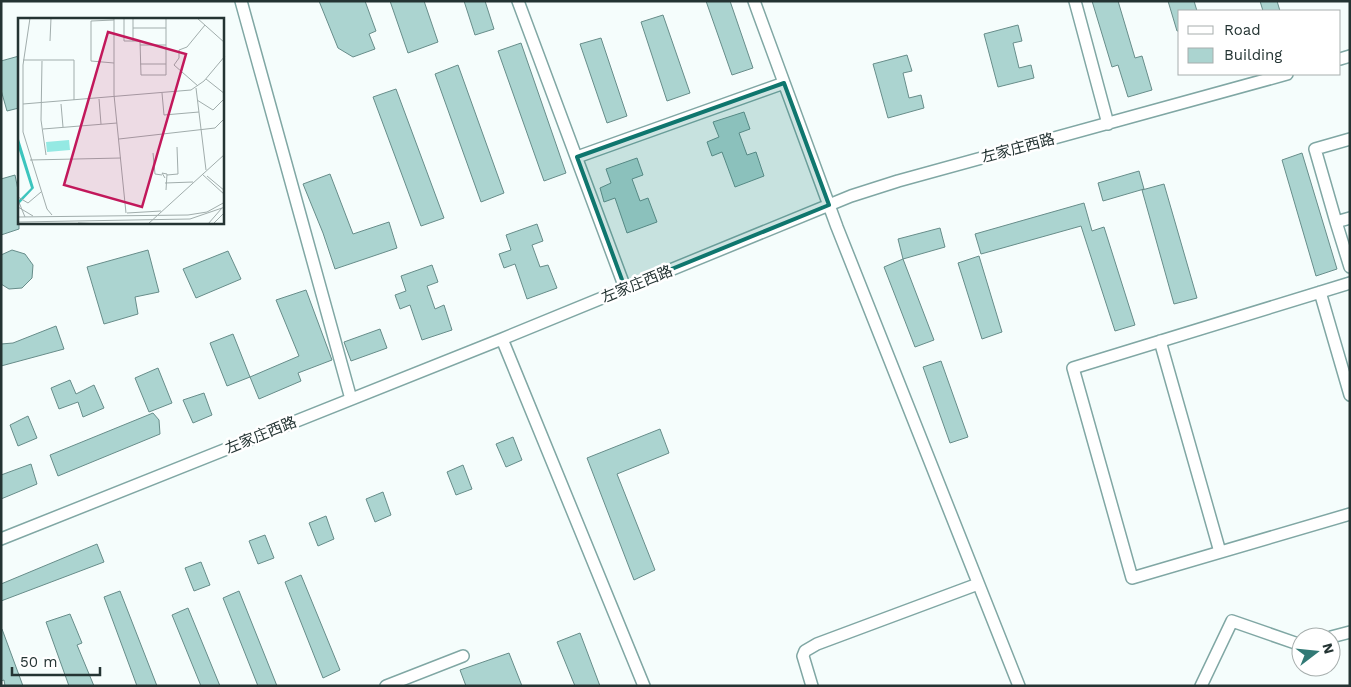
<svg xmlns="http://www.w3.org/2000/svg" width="1351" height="687" font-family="'Work Sans','Noto Sans SC',sans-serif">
  <rect width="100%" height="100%" fill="#f5fdfc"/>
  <path fill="#abd4d0" stroke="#678d8a" d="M 319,1 L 365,1 L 376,31 L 369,34 L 375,49 L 353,57 L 338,48 Z
    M 390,1 L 424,1 L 438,42 L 408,53 Z
    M 464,1 L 485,1 L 494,29 L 475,35 Z
    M 706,1 L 730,1 L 753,68 L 732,75 Z
    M 1092,1 L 1118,1 L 1135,58 L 1142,56 L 1152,90 L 1128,97 L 1118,65 L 1112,67 Z
    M 1168,1 L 1194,1 L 1197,11 L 1180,11 L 1180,31 L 1177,31 Z
    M 1260,1 L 1277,1 L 1280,11 L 1263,11 Z
    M 663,15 L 690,93 L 667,101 L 641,22 Z
    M 1018,25 L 1022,41 L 1013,43 L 1019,68 L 1031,65 L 1034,78 L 998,87 L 984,34 Z
    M 601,38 L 627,116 L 607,123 L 580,44 Z
    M 521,43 L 566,173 L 544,181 L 498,51 Z
    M 907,55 L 912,71 L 903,73 L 909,98 L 921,95 L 924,108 L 888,118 L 873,64 Z
    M 19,56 L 19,108 L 7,111 L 1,90 L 1,61 Z
    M 458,65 L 504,193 L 481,202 L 435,74 Z
    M 396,89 L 444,218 L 421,226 L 373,97 Z
    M 744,112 L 750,129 L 739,133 L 747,155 L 756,152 L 764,176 L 735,187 L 722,152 L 712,156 L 707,142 L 719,137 L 713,122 Z
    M 1302,153 L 1337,269 L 1316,276 L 1282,160 Z
    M 637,158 L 643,175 L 632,179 L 640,201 L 648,198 L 657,222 L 627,233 L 615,198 L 604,202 L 600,188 L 611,183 L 606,169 Z
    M 1139,171 L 1144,189 L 1103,201 L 1098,183 Z
    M 330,174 L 353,234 L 389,222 L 397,248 L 335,269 L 323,233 L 303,184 Z
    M 15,175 L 19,195 L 19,229 L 1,235 L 1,179 Z
    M 1164,184 L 1197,298 L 1174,304 L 1142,190 Z
    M 1084,203 L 1092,231 L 1104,227 L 1135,325 L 1115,331 L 1081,226 L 981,254 L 975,234 Z
    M 537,224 L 543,241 L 532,245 L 540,267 L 548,265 L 557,288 L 527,299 L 515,264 L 504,268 L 499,254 L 511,250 L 506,235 Z
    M 940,228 L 945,247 L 903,259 L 898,239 Z
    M 12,250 L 25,254 L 33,265 L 32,278 L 22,288 L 9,289 L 1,284 L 1,255 Z
    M 148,250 L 159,292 L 135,297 L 138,314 L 104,324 L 87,267 Z
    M 228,251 L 241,279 L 196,298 L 183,269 Z
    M 979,256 L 1002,332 L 982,339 L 958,263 Z
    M 903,259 L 934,340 L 915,347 L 884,267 Z
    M 432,265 L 438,282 L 427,286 L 435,309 L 444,305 L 452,330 L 422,340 L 410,305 L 400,309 L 395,295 L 406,291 L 401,276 Z
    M 306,290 L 332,360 L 298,373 L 301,381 L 259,399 L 250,377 L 299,356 L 276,300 Z
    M 56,326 L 64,349 L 1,366 L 1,344 L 13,343 Z
    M 380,329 L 387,348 L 351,361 L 344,342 Z
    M 233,334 L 250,377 L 227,386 L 210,343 Z
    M 941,361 L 968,437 L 950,443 L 923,367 Z
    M 158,368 L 172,403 L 149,412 L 135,378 Z
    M 70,380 L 76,394 L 94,385 L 104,408 L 83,417 L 78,402 L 59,409 L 51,388 Z
    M 204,393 L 212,415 L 193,423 L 183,400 Z
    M 153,413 L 159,420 L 160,434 L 58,476 L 50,455 Z
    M 28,416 L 37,438 L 18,446 L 10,425 Z
    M 660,429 L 669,453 L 617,474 L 655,570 L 634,580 L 587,458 Z
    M 513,437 L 522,460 L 506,467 L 496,444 Z
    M 31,464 L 37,484 L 1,499 L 1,475 Z
    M 463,465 L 472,489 L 456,495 L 447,472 Z
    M 383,492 L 391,515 L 375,522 L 366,499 Z
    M 326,516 L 334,539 L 318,546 L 309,523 Z
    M 265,535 L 274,558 L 258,564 L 249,541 Z
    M 97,544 L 104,562 L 1,601 L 1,584 Z
    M 201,562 L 210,585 L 194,591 L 185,568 Z
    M 301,575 L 340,670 L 323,678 L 285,582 Z
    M 120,591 L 134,627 L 157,686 L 137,686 L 104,597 Z
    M 239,591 L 277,686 L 258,686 L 223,598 Z
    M 188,608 L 220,686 L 201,686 L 172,615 Z
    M 70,614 L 82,643 L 77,645 L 94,686 L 69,686 L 46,622 Z
    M 1,629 L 2,629 L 23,686 L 5,686 L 4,680 L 1,681 Z
    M 580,633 L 600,686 L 575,686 L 557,642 Z
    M 509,653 L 522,686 L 466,686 L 460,670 Z"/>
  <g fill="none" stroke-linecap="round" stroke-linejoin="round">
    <defs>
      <path id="minor" d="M 241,1 L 351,399
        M 518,1 L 625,288
        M 754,1 L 837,227 L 1019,686
        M 1075,1 L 1108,124
        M 1340,59 L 1350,56
        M 577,157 L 784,83
        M 1350,218 L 1336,222 L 1350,267
        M 1336,222 L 1315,149 L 1350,139
        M 1350,283 L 1073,368 L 1132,578 L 1350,514
        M 1320,292 L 1350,395
        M 502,339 L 644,686
        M 1160,341 L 1220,552
        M 1,539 L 502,339 L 851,196 L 898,181 L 1287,74
        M 1331,637 L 1350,632
        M 386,686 L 463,656
        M 812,686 L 803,656 L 805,651 L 817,644 L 978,584
        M 1201,686 L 1232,621 L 1301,645"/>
    </defs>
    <use href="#minor" stroke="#80a7a4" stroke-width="14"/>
    <use href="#minor" stroke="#fff" stroke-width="11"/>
  </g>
  <path fill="#0f766e" fill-opacity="0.2" stroke="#0f766e" stroke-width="4" stroke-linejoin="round" d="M 784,83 L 829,205 L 625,288 L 577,157 Z"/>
  <g text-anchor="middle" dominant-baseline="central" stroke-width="5" stroke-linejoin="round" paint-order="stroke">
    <g font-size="15" fill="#243433" stroke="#fff">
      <text transform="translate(1018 148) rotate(-15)">左家庄西路</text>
      <text transform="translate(637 284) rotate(-22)">左家庄西路</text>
      <text transform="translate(261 435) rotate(-22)">左家庄西路</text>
    </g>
  </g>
  <g transform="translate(18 18)">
    <rect width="206" height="206" fill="#f5fdfc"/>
    <path d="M 51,122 L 52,132 L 29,134 L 28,124 Z" fill="#94e9e3"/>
    <path d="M 0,118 L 16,170 L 0,187 L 0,183 L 13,170 L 0,129 Z" fill="#3cc5be"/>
    <path fill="none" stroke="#a1adac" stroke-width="1" d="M 12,0 L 5,47 L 5,114 L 29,191 L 34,197M 96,0 L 96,77 L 108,195M 106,0 L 106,23 L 115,23M 115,0 L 115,23 L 122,23 L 123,57 L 148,57 L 148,0M 179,0 L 207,25M 115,10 L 148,10M 32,23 L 33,0M 122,27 L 148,27M 5,42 L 56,42 L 56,82M 24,43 L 23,102 L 28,137M 96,45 L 73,43 L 73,3 L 96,2M 122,46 L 148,46M 188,61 L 207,76M 180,68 L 156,47 L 161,40 L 161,32 L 169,29 L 187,7M 178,70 L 188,152M 144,75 L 146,97 L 181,94M 81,81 L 83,106M 179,82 L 195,92 L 207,80M 5,86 L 173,72 L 186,63 L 207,38M 43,86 L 45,109M 25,111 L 99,105M 101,121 L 197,110 L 207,100M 135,135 L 137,156 L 144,157M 12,142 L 103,140M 184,156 L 207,177M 149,157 L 160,156 L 159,129M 189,158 L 207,173M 147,160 L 144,155 L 149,156 L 148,172M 147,165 L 175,164M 0,179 L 10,185 L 23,174M 0,182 L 7,199M 0,189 L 15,198M 109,195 L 143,193M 0,199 L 170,197 L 189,194 L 207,184M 0,204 L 172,201 L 207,189M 60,205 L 86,206M 130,206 L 207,136M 190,206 L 204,190M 195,206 L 207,194"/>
    <path fill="#c2185b" fill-opacity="0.15" stroke="#c2185b" stroke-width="2.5" d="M 90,14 L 168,36 L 124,189 L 46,167 Z"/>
    <rect width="206" height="206" fill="none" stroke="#243433" stroke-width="2.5"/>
  </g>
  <rect width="1351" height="687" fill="none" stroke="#243433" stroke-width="5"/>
  <rect x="1178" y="10" width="162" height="65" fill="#ffffff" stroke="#a7aead"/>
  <rect x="1188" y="26" width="25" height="8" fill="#ffffff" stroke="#a7aead"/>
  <text x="1224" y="35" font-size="15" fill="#243433">Road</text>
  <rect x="1188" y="48" width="25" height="15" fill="#abd4d0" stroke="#a7aead"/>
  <text x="1224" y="60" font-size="15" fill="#243433">Building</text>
  <g transform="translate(1316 652) rotate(74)"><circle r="24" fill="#ffffff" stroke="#a7aead"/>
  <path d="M0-4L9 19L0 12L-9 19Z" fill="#317975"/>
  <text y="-8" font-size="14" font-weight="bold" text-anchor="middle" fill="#243433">N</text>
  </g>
  <path d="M12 667v8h88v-8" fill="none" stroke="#243433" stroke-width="2.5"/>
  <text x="20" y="667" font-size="15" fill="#243433" stroke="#ffffff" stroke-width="4" paint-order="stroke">50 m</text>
</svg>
